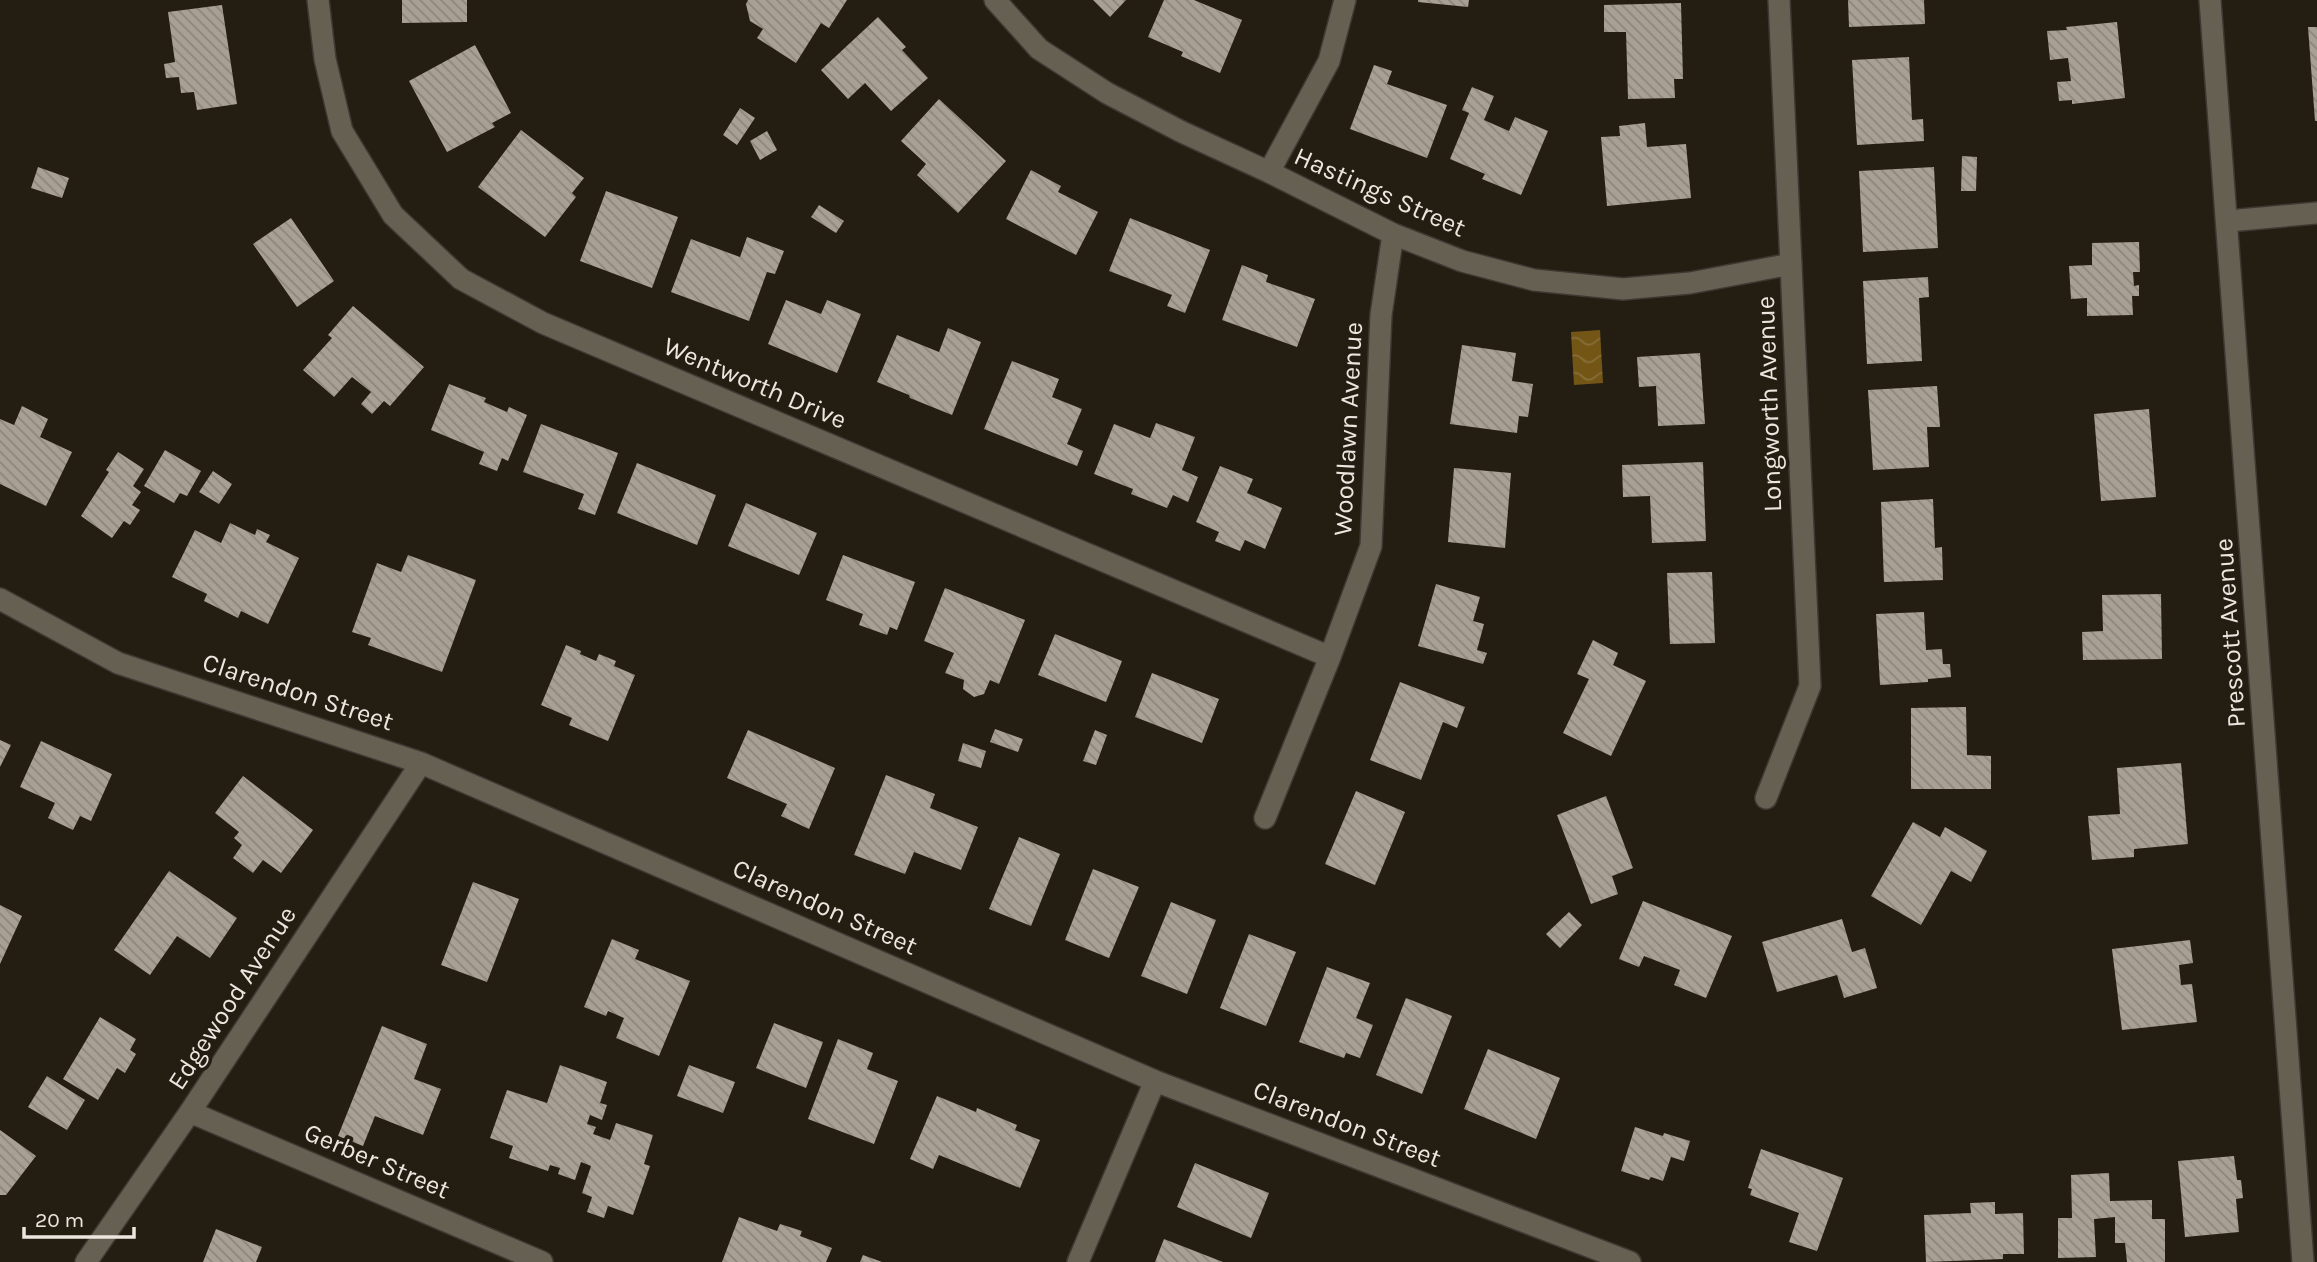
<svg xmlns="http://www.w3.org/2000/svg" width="2317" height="1262" font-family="Karla,sans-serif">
  <defs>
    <pattern id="water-waves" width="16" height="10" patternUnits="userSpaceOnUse" patternTransform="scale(1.75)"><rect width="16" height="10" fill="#735616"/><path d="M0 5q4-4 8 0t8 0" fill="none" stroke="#876e38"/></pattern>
    <pattern id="building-back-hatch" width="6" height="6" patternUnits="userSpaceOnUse" patternTransform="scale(1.75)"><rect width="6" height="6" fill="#a8a193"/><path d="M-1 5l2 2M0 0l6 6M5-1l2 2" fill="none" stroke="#8b857b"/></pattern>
  </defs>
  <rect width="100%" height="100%" fill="#231d12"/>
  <path fill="url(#water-waves)" d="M 1600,330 L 1603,383 L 1574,385 L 1571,332 Z"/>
  <path fill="url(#building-back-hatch)" d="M 402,0 L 467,0 L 467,22 L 402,23 Z
    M 748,0 L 847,0 L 829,28 L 821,23 L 796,63 L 757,38 L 763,29 L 750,21 L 746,4 Z
    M 1093,0 L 1126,0 L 1110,17 Z
    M 1164,0 L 1194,0 L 1242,20 L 1220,73 L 1181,56 L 1183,52 L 1148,37 Z
    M 1418,0 L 1469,0 L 1468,7 L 1418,2 Z
    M 1848,0 L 1924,0 L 1925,24 L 1849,27 Z
    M 1681,3 L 1683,79 L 1674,79 L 1675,98 L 1628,99 L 1626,32 L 1604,32 L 1604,5 Z
    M 222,5 L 237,104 L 197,110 L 194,92 L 181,93 L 179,77 L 166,78 L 164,64 L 175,62 L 168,12 Z
    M 878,17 L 906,47 L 902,50 L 928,78 L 891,111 L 865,83 L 848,99 L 821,70 Z
    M 2117,22 L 2125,98 L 2072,104 L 2072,100 L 2059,101 L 2057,82 L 2071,81 L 2068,58 L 2050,60 L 2047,31 L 2067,30 L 2066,27 Z
    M 2308,27 L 2317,27 L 2317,121 L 2315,121 Z
    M 475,45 L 511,113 L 492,123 L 495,127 L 447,152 L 409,81 Z
    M 1909,57 L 1912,120 L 1923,119 L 1924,141 L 1857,145 L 1852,60 Z
    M 1374,65 L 1392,71 L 1387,84 L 1447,105 L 1427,158 L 1350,129 Z
    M 1472,87 L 1494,96 L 1484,120 L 1509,131 L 1515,117 L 1548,131 L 1521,195 L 1482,179 L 1485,174 L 1450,159 L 1469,113 L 1462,110 Z
    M 939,99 L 1006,161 L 958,213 L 917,175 L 926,164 L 901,141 Z
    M 740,108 L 755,118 L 737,145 L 723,135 Z
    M 1645,123 L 1647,147 L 1686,144 L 1691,198 L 1607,206 L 1601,137 L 1620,136 L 1619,126 Z
    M 521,130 L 584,178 L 572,193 L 576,197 L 545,237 L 478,187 Z
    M 767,131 L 777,150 L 760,160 L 750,141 Z
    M 1962,156 L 1977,157 L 1976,191 L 1961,191 Z
    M 38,167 L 69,178 L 62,198 L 31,188 Z
    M 1934,167 L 1938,248 L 1863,252 L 1859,171 Z
    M 1031,170 L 1061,186 L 1058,192 L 1098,212 L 1076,255 L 1006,219 Z
    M 606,191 L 678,217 L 652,288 L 580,261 Z
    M 819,205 L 844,221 L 836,233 L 811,217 Z
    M 291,218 L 334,281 L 297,307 L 253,244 Z
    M 1130,218 L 1210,250 L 1185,313 L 1167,306 L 1172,295 L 1109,271 Z
    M 747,237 L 784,251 L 775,274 L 767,272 L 749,321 L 671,292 L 691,239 L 740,257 Z
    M 2139,242 L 2140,272 L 2133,272 L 2134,286 L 2139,285 L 2139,296 L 2132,296 L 2133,315 L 2087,316 L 2087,298 L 2071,299 L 2069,266 L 2092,265 L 2092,243 Z
    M 1242,265 L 1268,275 L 1266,282 L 1315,299 L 1297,347 L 1222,320 Z
    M 1928,277 L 1929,297 L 1919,298 L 1922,361 L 1867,364 L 1863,281 Z
    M 786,300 L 821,314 L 827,300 L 861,314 L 837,373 L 768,344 Z
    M 353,306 L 424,367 L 390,406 L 384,401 L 372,414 L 361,404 L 371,392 L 352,377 L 334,397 L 303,370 L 332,338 L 328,335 Z
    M 948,328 L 981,342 L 952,415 L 910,398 L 909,395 L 877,382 L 897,335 L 939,352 Z
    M 1462,345 L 1516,353 L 1512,381 L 1533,384 L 1528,417 L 1519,416 L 1517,433 L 1450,424 Z
    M 1700,353 L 1705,424 L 1658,426 L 1656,386 L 1639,387 L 1637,357 Z
    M 1012,361 L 1059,379 L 1052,397 L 1082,409 L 1067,444 L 1083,451 L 1077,466 L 984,429 Z
    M 449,384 L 486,398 L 484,402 L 507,412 L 509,407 L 527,415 L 508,461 L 502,458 L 497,471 L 479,464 L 484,452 L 431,430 Z
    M 1937,386 L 1940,427 L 1927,427 L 1929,467 L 1873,470 L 1868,390 Z
    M 22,406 L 48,419 L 40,437 L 72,452 L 46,506 L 0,484 L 0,419 L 14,425 Z
    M 2149,409 L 2156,497 L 2101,501 L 2094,414 Z
    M 1156,423 L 1195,437 L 1182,470 L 1198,477 L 1188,502 L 1173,495 L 1167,508 L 1131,494 L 1133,489 L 1094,474 L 1114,424 L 1150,438 Z
    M 541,424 L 618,453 L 595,515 L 578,509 L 584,494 L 523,472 Z
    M 165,450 L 201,471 L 187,496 L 180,493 L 174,503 L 144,486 Z
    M 118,452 L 144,469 L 133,486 L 141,492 L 132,505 L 140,510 L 130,525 L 124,521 L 112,538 L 81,516 L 109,472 L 106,470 Z
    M 1703,462 L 1706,541 L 1652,543 L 1650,496 L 1623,497 L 1622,465 Z
    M 637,463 L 716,495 L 697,545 L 617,513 Z
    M 1220,466 L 1253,479 L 1247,493 L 1282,508 L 1265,549 L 1245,540 L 1240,551 L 1215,541 L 1219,532 L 1196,522 Z
    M 1454,468 L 1511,473 L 1505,548 L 1448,542 Z
    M 213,471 L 232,484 L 219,504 L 199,492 Z
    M 1933,499 L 1935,548 L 1942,547 L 1943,580 L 1884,582 L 1881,502 Z
    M 746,503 L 817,533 L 799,575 L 728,546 Z
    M 230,523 L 255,535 L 257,529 L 270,535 L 266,542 L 299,558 L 268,624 L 241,611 L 238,618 L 204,601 L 207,594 L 172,577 L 195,530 L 221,543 Z
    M 408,555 L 476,580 L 442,672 L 368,645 L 371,638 L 352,632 L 377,563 L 401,572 Z
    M 843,555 L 915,582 L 897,630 L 890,627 L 887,635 L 859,625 L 863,614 L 826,600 Z
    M 1712,572 L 1715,643 L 1670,644 L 1667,573 Z
    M 1436,584 L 1480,597 L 1473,621 L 1484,624 L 1477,650 L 1487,653 L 1483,664 L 1418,646 Z
    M 945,588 L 1025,620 L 999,684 L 990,680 L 984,694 L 974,697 L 963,689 L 964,680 L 945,673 L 954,653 L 924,641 Z
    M 2161,594 L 2162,659 L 2083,660 L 2082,632 L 2103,631 L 2102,595 Z
    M 1924,612 L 1926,650 L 1942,649 L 1943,664 L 1950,664 L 1951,677 L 1928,679 L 1928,682 L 1880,685 L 1876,614 Z
    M 1055,634 L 1122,661 L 1106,702 L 1038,675 Z
    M 1593,640 L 1618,653 L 1613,665 L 1646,681 L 1611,756 L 1563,733 L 1589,679 L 1577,674 Z
    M 566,645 L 581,651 L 580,654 L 596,661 L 599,654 L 616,661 L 614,666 L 635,675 L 608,741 L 569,725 L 572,718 L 541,705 Z
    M 1152,673 L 1219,699 L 1202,743 L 1135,717 Z
    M 1400,682 L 1465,707 L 1457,728 L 1443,722 L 1421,780 L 1370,760 Z
    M 1966,707 L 1967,755 L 1991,756 L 1991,789 L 1911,789 L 1911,708 Z
    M 995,729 L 1023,739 L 1018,752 L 990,742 Z
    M 748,730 L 835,768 L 809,829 L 781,816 L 787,804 L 727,778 Z
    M 1095,730 L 1107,735 L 1096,765 L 1083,761 Z
    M 0,740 L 11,745 L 0,767 Z
    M 41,741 L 112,774 L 91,821 L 80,816 L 73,830 L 48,818 L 55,803 L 20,787 Z
    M 963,743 L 986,751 L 981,768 L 958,761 Z
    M 2181,763 L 2188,844 L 2134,849 L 2134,857 L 2092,860 L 2088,816 L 2120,814 L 2117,768 Z
    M 886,775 L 935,794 L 930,808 L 978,827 L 961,870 L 914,852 L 905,874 L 854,855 Z
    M 243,776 L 313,830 L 281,873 L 263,860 L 253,873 L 233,858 L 242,845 L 234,838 L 239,832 L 215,813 Z
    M 1356,791 L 1405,812 L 1375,885 L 1325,864 Z
    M 1606,796 L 1633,868 L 1612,876 L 1618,894 L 1591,904 L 1557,815 Z
    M 1913,822 L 1940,837 L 1945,827 L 1987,851 L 1971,882 L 1951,871 L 1921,925 L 1871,896 Z
    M 1019,837 L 1060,854 L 1031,926 L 989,909 Z
    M 1093,869 L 1139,887 L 1109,958 L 1065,940 Z
    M 169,871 L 237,918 L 210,958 L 177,936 L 150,975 L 114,950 Z
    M 473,882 L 519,899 L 487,982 L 441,965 Z
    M 1643,901 L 1732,936 L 1706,998 L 1674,985 L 1680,970 L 1644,956 L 1639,967 L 1619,959 Z
    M 1171,902 L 1216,920 L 1187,994 L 1141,976 Z
    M 0,905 L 22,916 L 0,964 Z
    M 1569,912 L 1582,925 L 1560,948 L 1546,934 Z
    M 1842,919 L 1852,952 L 1865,948 L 1877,988 L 1844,998 L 1837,975 L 1777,992 L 1762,942 Z
    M 1249,934 L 1296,952 L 1266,1026 L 1220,1008 Z
    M 612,939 L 639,950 L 635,959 L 690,981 L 659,1056 L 616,1038 L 624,1018 L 608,1011 L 606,1016 L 584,1007 Z
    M 2190,940 L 2193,963 L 2179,965 L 2181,985 L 2192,984 L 2197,1022 L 2122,1030 L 2112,949 Z
    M 1327,967 L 1370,983 L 1356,1018 L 1373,1025 L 1360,1058 L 1346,1053 L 1344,1058 L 1299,1042 Z
    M 1406,998 L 1452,1016 L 1422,1094 L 1376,1075 Z
    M 100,1017 L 136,1039 L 130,1050 L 136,1054 L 125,1073 L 117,1068 L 98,1100 L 63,1079 Z
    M 774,1023 L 823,1042 L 806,1088 L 756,1068 Z
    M 382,1026 L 427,1044 L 414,1079 L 441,1089 L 423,1135 L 375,1116 L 363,1146 L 338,1136 Z
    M 838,1039 L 873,1053 L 867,1069 L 898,1081 L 874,1144 L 808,1119 Z
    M 1488,1049 L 1560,1078 L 1536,1139 L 1464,1109 Z
    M 560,1065 L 607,1082 L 600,1103 L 607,1105 L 602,1120 L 590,1115 L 587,1124 L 596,1127 L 593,1134 L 610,1140 L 616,1123 L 653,1135 L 644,1164 L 650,1166 L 633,1215 L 608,1206 L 604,1218 L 587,1212 L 592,1197 L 582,1193 L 591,1166 L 581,1162 L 575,1180 L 558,1174 L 560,1168 L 550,1165 L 548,1171 L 509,1158 L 513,1146 L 490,1138 L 507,1090 L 547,1103 Z
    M 689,1065 L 735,1082 L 723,1113 L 677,1096 Z
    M 47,1076 L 85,1100 L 67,1130 L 28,1107 Z
    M 937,1096 L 976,1112 L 977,1108 L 1017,1125 L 1015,1130 L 1040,1140 L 1020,1188 L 939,1155 L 933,1169 L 910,1159 Z
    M 1635,1127 L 1663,1136 L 1664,1133 L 1690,1141 L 1684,1161 L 1671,1157 L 1663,1181 L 1651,1177 L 1649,1180 L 1621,1171 Z
    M 0,1130 L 36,1156 L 6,1195 L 0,1195 Z
    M 1761,1149 L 1843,1178 L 1817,1251 L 1789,1242 L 1799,1213 L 1750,1195 L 1752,1189 L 1748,1188 Z
    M 2234,1156 L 2237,1180 L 2241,1180 L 2243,1198 L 2236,1199 L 2239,1232 L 2185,1237 L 2178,1161 Z
    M 1195,1163 L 1269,1193 L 1251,1238 L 1177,1207 Z
    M 2109,1173 L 2110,1201 L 2152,1200 L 2152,1219 L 2165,1219 L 2165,1262 L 2127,1262 L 2125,1243 L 2115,1243 L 2115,1217 L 2094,1219 L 2096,1257 L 2058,1258 L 2058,1218 L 2072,1218 L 2071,1175 Z
    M 1995,1202 L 1995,1214 L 2023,1213 L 2024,1254 L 2003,1254 L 2003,1259 L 1926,1262 L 1924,1215 L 1971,1213 L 1970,1203 Z
    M 739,1217 L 777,1231 L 780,1224 L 802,1231 L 800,1236 L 832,1248 L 826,1262 L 722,1262 Z
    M 216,1229 L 262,1247 L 256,1262 L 203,1262 Z
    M 1164,1239 L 1223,1262 L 1155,1262 Z
    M 863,1255 L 882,1262 L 860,1262 Z"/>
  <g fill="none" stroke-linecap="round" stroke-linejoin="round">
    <defs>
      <path id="minor" d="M 318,0 L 325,59 L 342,131 L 393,215 L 461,279 L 543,323 L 1330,657
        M 995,0 L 1039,49 L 1107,93 L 1182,132 L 1269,172 L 1393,234 L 1462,261 L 1534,280 L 1623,289 L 1690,283 L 1791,264
        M 2210,0 L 2303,1262
        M 1269,172 L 1329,61 L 1345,0
        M 2228,221 L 2317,213
        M 0,599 L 118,663 L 421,763 L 1155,1081 L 1630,1262
        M 1766,798 L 1810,686 L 1779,0
        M 1265,818 L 1330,657 L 1371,546 L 1381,315 L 1393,234
        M 190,1112 L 542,1262
        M 86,1262 L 190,1112 L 421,763
        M 1078,1262 L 1155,1081"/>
    </defs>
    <use href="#minor" stroke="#3d3832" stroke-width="24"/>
    <use href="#minor" stroke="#666053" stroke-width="21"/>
  </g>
  <g text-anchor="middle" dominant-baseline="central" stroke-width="7" stroke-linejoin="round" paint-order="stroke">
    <g font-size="26" fill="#ebe7e0" stroke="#231d12">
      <text transform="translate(1380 192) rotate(24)">Hastings Street</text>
      <text transform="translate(755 383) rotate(23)">Wentworth Drive</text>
      <text transform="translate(1769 404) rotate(-92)">Longworth Avenue</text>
      <text transform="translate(1348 429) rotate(-87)">Woodlawn Avenue</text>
      <text transform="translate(2230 633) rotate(-94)">Prescott Avenue</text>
      <text transform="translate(298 692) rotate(18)">Clarendon Street</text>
      <text transform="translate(825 907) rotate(24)">Clarendon Street</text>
      <text transform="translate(232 998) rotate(-57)">Edgewood Avenue</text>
      <text transform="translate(1347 1124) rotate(21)">Clarendon Street</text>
      <text transform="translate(377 1161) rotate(23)">Gerber Street</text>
    </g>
  </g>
  <path d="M24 1227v10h110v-10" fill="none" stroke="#ebe7e0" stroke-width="3.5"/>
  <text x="35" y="1227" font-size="21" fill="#ebe7e0" stroke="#231d12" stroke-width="5" paint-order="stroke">20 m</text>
</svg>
